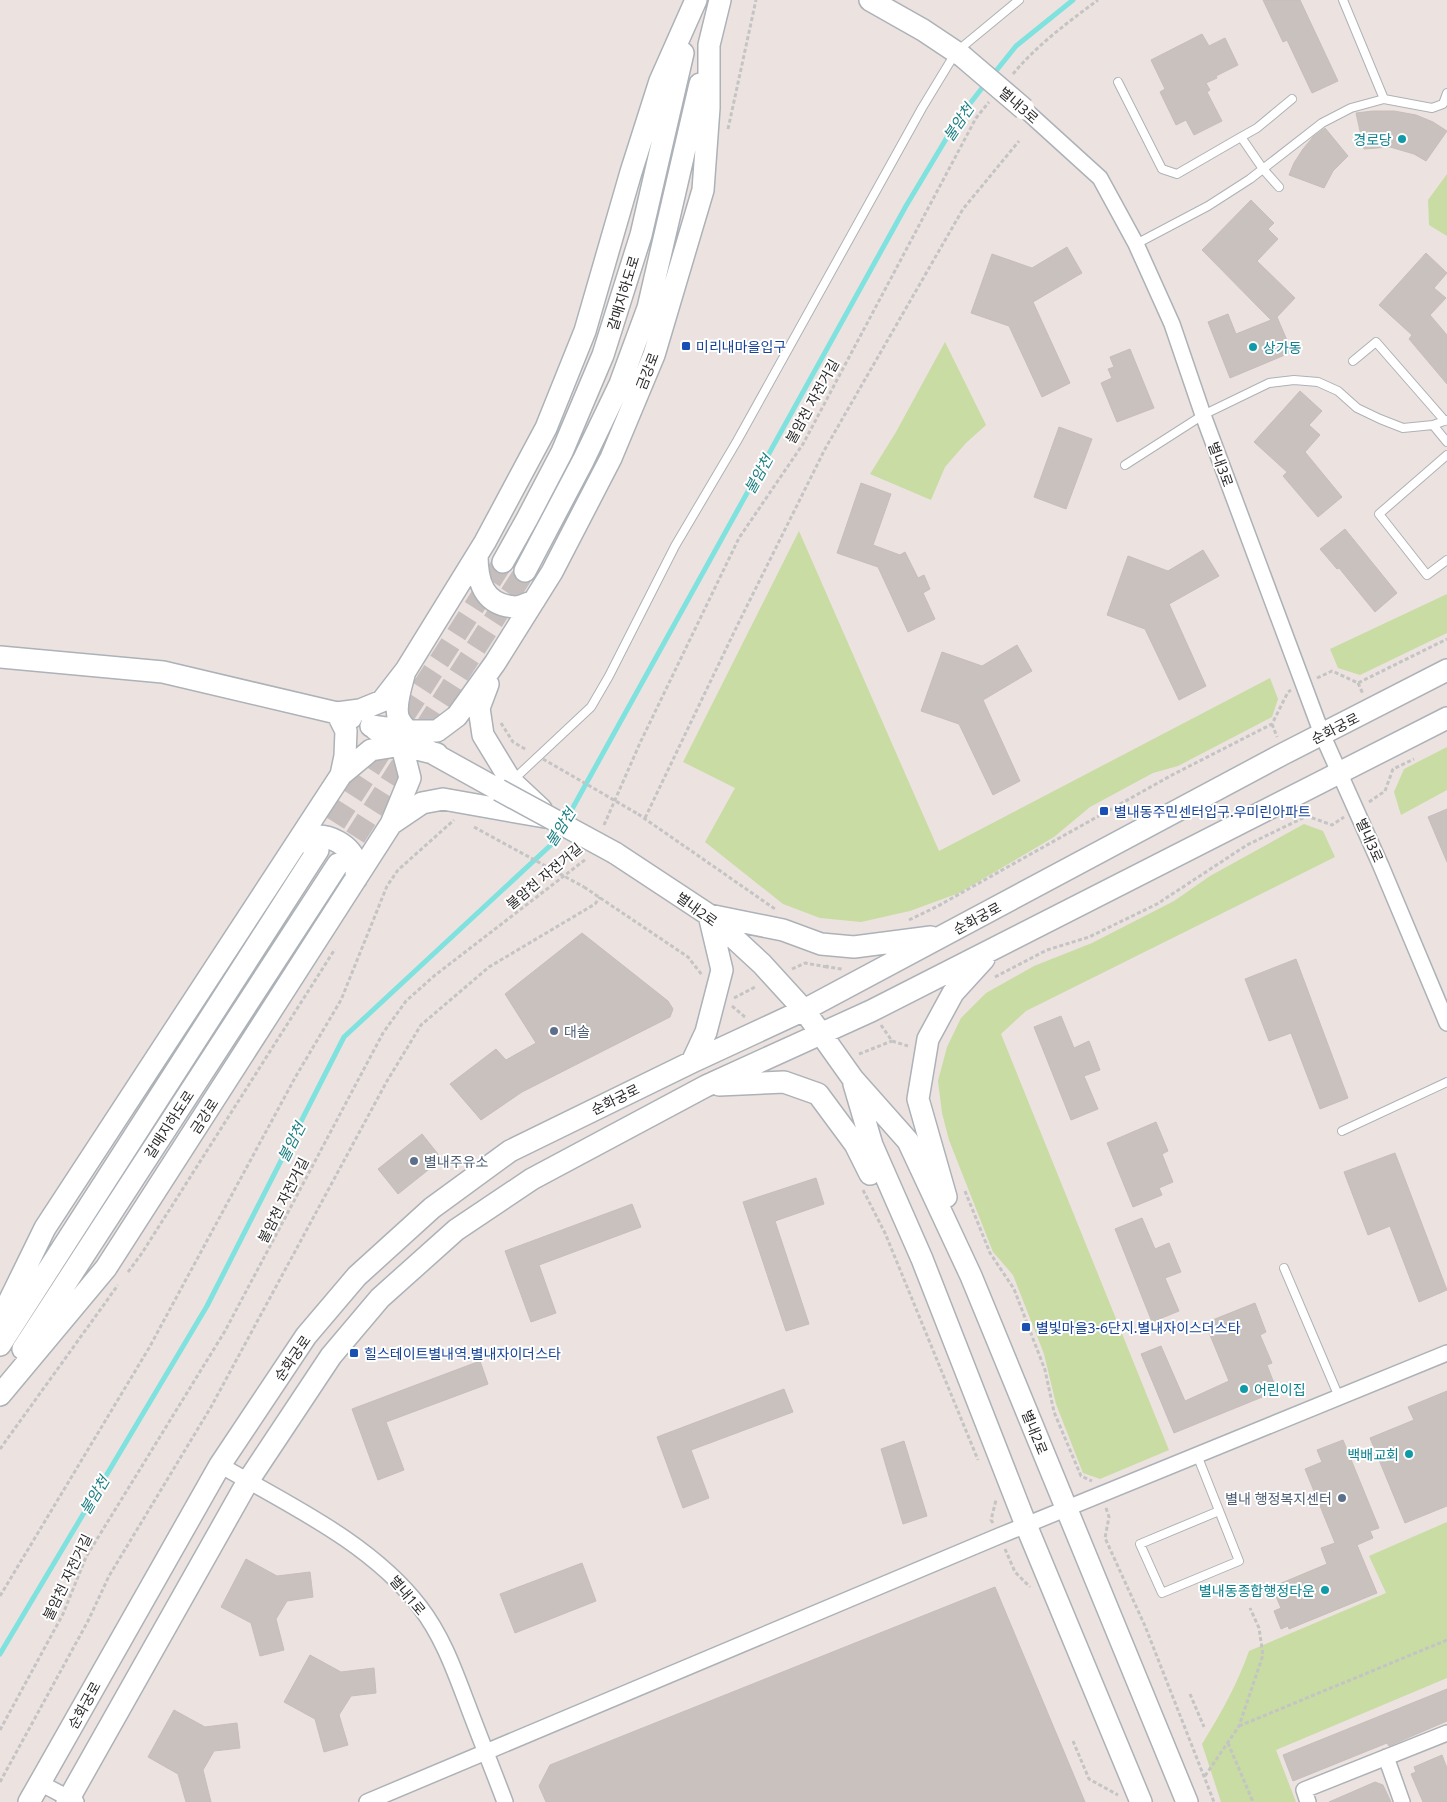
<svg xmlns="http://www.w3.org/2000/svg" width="1447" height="1802" font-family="'Noto Sans','Noto Sans KR',sans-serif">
  <rect width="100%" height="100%" fill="#ece3e0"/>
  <path fill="#c8dca3" d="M 1447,174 L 1447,236 L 1429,225 L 1428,200 Z
    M 945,342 L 986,425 L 966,443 L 945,467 L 931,500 L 870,474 L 896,432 Z
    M 799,531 L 939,851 L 1270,678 L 1278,699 L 1272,717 L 1178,766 L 1153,773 L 1090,807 L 1054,837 L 959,893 L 910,911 L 861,922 L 820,918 L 783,904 L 705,842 L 735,788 L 683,762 Z
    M 1447,594 L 1447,633 L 1360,675 L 1338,668 L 1330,649 Z
    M 1447,747 L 1447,790 L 1401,815 L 1394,792 L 1404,769 Z
    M 1304,824 L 1323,831 L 1335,857 L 1026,1011 L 1001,1034 L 1169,1450 L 1100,1479 L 1083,1473 L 1056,1404 L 1044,1354 L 1013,1275 L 993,1252 L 949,1140 L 942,1113 L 938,1081 L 947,1047 L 961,1018 L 986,993 L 1034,966 L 1092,943 L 1174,901 L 1210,876 Z
    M 1447,1522 L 1447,1678 L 1276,1750 L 1296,1802 L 1221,1802 L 1202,1744 C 1221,1713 1237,1685 1249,1651 L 1386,1593 L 1369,1556 Z"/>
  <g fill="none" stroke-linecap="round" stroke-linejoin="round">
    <path stroke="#7fe2de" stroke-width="5" d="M 992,76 L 1016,46 L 1073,0
      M 566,820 L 906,206 L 958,119 L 986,83
      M 0,1654 L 207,1306 L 344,1037 L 553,843 L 561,829"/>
  </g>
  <path fill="#c8c1be" stroke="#c7beba" d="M 1263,0 L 1300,0 L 1338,81 L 1312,93 L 1287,40 L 1283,42 Z
    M 1202,34 L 1209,46 L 1225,38 L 1238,65 L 1216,76 L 1217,78 L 1206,83 L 1210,90 L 1207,92 L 1222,121 L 1194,135 L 1186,120 L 1176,125 L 1160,92 L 1165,89 L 1151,60 Z
    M 1373,111 L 1394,111 L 1416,115 L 1433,122 L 1447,131 L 1426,161 L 1414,154 L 1390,147 L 1364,149 L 1356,113 Z
    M 1325,128 L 1348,156 L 1333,171 L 1324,188 L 1289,175 L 1294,163 L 1303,149 L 1313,137 Z
    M 1251,200 L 1274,223 L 1268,229 L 1278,239 L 1257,261 L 1295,298 L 1277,317 L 1292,352 L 1230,378 L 1208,322 L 1228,314 L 1236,334 L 1271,320 L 1202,250 Z
    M 1067,247 L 1082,273 L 1033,302 L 1070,383 L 1042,397 L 1009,326 L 971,313 L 992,254 L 1032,268 Z
    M 1426,253 L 1447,273 L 1434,288 L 1446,298 L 1430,315 L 1447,335 L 1447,384 L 1409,339 L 1412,335 L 1379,305 Z
    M 1130,349 L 1154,408 L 1117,422 L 1101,383 L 1112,378 L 1108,369 L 1114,367 L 1110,357 Z
    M 1300,391 L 1322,411 L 1309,425 L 1320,435 L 1305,452 L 1342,497 L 1318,517 L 1283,476 L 1287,472 L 1254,442 Z
    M 1059,427 L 1092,439 L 1066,509 L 1034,497 Z
    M 861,483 L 891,494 L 873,545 L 900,555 L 905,552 L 918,578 L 924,575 L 930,589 L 923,593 L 935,619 L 908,632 L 878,567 L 837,553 Z
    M 1345,529 L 1397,593 L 1375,612 L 1339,568 L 1337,569 L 1320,549 Z
    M 1203,550 L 1219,576 L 1169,604 L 1206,686 L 1179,700 L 1145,629 L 1107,615 L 1128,556 L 1168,571 Z
    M 1017,645 L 1032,671 L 983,700 L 1020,781 L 993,795 L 959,724 L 921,711 L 942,652 L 982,666 Z
    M 1447,809 L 1447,862 L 1428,817 Z
    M 582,933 L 668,1001 L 673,1009 L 670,1017 L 522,1092 L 481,1120 L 450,1084 L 496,1049 L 506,1060 L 536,1043 L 505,994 Z
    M 1296,959 L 1348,1098 L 1320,1109 L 1291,1033 L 1269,1041 L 1245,979 Z
    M 1061,1016 L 1074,1048 L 1089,1041 L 1100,1070 L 1084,1076 L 1098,1109 L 1071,1120 L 1034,1027 Z
    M 1156,1122 L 1168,1151 L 1162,1154 L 1173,1182 L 1159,1188 L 1162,1195 L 1133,1207 L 1107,1143 Z
    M 422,1134 L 442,1159 L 398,1194 L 378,1169 Z
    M 1395,1153 L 1447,1290 L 1419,1302 L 1390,1226 L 1368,1235 L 1344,1172 Z
    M 816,1178 L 824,1204 L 775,1221 L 809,1324 L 786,1331 L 743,1202 Z
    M 632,1204 L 641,1227 L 539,1265 L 556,1313 L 531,1322 L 505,1251 Z
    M 1142,1218 L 1155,1249 L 1169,1243 L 1181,1272 L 1165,1278 L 1179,1311 L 1152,1322 L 1115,1229 Z
    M 1255,1303 L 1266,1332 L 1260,1335 L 1272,1363 L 1267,1365 L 1277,1391 L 1174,1433 L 1141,1354 L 1161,1346 L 1185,1401 L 1229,1381 L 1205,1323 Z
    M 480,1361 L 488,1384 L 386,1422 L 404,1470 L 378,1480 L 352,1409 Z
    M 784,1389 L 793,1412 L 691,1450 L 709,1498 L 683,1508 L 657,1437 Z
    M 1447,1391 L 1447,1506 L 1405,1523 L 1370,1438 L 1414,1420 L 1408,1407 Z
    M 1343,1440 L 1379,1528 L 1370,1531 L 1373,1538 L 1357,1545 L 1377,1593 L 1289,1629 L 1288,1626 L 1281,1629 L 1274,1611 L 1281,1608 L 1272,1587 L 1327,1564 L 1321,1548 L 1335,1543 L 1305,1469 L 1322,1462 L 1317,1450 Z
    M 904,1441 L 927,1516 L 903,1524 L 881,1449 Z
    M 246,1559 L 277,1576 L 310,1572 L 313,1597 L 287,1601 L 276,1619 L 284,1650 L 260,1656 L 251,1623 L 221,1607 Z
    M 582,1563 L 596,1601 L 515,1633 L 500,1594 Z
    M 995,1587 L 1085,1802 L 546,1802 L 539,1786 L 550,1765 Z
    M 310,1655 L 341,1672 L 374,1668 L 376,1693 L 351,1696 L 339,1715 L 348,1745 L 324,1752 L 315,1719 L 284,1702 Z
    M 1447,1689 L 1447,1721 L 1389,1746 L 1387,1743 L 1293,1781 L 1283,1755 Z
    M 174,1710 L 205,1727 L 237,1723 L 240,1748 L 214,1751 L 203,1770 L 211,1802 L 186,1802 L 178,1774 L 148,1757 Z
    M 1442,1755 L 1447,1768 L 1447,1802 L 1423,1802 L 1411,1774 L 1416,1772 L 1414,1767 Z
    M 1375,1782 L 1383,1785 L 1391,1802 L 1329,1802 Z"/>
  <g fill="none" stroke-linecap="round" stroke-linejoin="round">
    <path stroke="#c6bebc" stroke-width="21" stroke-dasharray="21 11" stroke-linecap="butt" d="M 318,850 L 503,562
      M 338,864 L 525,571"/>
    <defs>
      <path id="lane" d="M 1343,0 L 1384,99
        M 1118,82 L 1162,169 L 1177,174 L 1241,137 L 1263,169 L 1279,187
        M 1241,137 L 1257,128 L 1292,99
        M 1136,244 L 1208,206 L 1250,179 L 1322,123 L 1351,108 L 1384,99 L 1432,108 L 1443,104 L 1447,93
        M 1353,361 L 1376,342 L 1445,421
        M 1433,425 L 1447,442
        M 1447,455 L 1379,514 L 1427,575 L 1447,560
        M 1125,465 L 1203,415 L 1269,383 L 1294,380 L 1318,382 L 1338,391 L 1357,408 L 1380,419 L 1403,428 L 1433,425 L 1447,420
        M 512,781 L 591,707 L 609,676 L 675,546 L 737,441 L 922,108 L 956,52 L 1019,0
        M 1342,1131 L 1447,1082
        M 1284,1268 L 1339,1397
        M 1197,1455 L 1239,1561 L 1162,1593 L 1140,1544 L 1219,1511"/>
      <path id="street" d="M 1024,109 L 1100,178 L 1136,244 L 1172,324 L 1203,415 L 1322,734 L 1381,866 L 1447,1023
        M 220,1465 C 289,1505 371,1543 420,1607 C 443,1637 455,1672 468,1706 C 480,1738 493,1770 505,1802
        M 1386,1757 L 1402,1802
        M 40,1783 L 76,1802
        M 367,1802 L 999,1536 L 1447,1353
        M 1308,1802 L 1304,1790 L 1447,1733"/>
      <path id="secondary" d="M 870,0 L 923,30 L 962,56
        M 477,555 C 477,581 483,605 515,607 C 521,607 528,603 534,601
        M 503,562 L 527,519 L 562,452 L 603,355 L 641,235 L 683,53
        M 525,571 L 583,461 L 620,384 L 648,308 L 700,84
        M 0,657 L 163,672 L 337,713 L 351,718
        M 404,675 C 401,686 394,708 399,719 C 402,726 409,732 415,737
        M 488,684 L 479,708 L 483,735 L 511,781 L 541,809
        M 371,726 L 408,731 L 437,731 L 457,716 L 495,663 L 552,572 L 611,458 L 654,355 L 703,190 L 709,108 L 709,45 L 720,0
        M 425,749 L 499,790
        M 341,775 L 345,756 L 346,731 L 337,713 L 360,710 L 382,701 L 406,670 L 485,542 L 546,428 L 585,331 L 631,172 L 660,81 L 696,0
        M 391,824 L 422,803 L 443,799 L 545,817
        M 297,844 C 301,841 306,838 311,837 C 328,833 351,845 356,863 C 357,867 356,874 356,879
        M 615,853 L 709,915 L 762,964 L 804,1010 L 853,1079 L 908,1141 L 971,1276 L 1187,1802
        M 692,1062 L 706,1032 L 722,970 L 709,915 L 783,930 L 821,944 L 854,947 L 931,937
        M 854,1084 L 872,1145 L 922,1259 L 1026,1525 L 1141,1802
        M 719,1085 L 784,1082 L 818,1094 L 855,1144 L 870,1174
        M 946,1197 L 918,1099 L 928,1039 L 953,993 L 984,959
        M 0,1320 L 45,1228 L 341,775 L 371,750 L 396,746 L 417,749 L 437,754
        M 0,1345 L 318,850
        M 23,1349 L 338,864
        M 0,1395 L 106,1268 L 391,824 L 410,778 L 402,747 L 375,729
        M 29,1802 L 220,1465 L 306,1336 L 357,1276 L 432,1208 L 510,1151 L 692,1062 L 804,1010 L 1283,754 L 1447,670
        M 67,1802 L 248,1481 L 331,1356 L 380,1298 L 456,1230 L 532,1179 L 706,1086 L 871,1011 L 1447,718"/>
    </defs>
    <use href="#lane" stroke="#acb2b7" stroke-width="10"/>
    <use href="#street" stroke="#acb2b7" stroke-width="18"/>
    <use href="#secondary" stroke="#acb2b7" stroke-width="24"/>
    <path stroke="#c4c4c4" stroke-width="3" stroke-dasharray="4 2.5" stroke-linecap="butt" d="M 1013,74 C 1036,46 1068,22 1098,0
      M 728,129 L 756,0
      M 1317,678 L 1332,671 L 1358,683 L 1447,639
      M 1358,683 L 1363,694
      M 501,723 L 513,742 L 527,750
      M 1272,724 L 1277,737
      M 1369,802 L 1385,791 L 1393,769 L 1414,759
      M 638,814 L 775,909
      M 645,818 L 737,626 L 825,449 L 963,209 L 1019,141
      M 604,825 L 640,743 L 739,538 L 803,444 L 976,118 L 989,102
      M 584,887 L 688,957 L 702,975
      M 909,920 L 938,906 L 1172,775 L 1272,724 L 1288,692 L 1291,690
      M 828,965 L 827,967 L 842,969
      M 792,969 L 805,963 L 827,967
      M 995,977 L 1047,950 L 1089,937 L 1157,904 L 1247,845 L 1307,816 L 1332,825 L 1344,817
      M 734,998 L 757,986
      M 732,1006 L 745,1017
      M 881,1025 L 892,1041 L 908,1046
      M 859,1054 L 892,1041
      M 863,1190 L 885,1233 L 978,1460
      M 965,1191 L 990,1253 L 1014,1289 L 1045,1370 L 1054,1412 L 1081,1476 L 1092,1481
      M 128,1272 L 142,1253 L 335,949
      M 0,1449 L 118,1285
      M 1106,1508 L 1109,1517 L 1105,1538 L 1145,1626 L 1214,1802
      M 993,1523 L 991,1520 L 996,1500
      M 1005,1549 L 1015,1572 L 1030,1587
      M 0,1596 L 149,1348 L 296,1076 L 341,1000 L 387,886 L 398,870 L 454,820
      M 1190,1694 L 1204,1727
      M 1239,1726 L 1447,1640
      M 0,1730 L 63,1614 L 86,1557 L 225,1331 L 383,1033 L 406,1001 L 434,976 L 586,859
      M 1073,1741 L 1089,1779 L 1118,1795
      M 1228,1743 L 1253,1802
      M 1205,1776 L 1239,1726 L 1263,1655 L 1259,1628 L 1250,1608
      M 0,1782 L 88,1621 L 109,1576 L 211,1407 L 387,1081 L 421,1025 L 489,967 L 595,904 L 600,897"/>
    <use href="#lane" stroke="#fff" stroke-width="8"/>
    <use href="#street" stroke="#fff" stroke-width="15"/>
    <use href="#secondary" stroke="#fff" stroke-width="21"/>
    <defs>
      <path id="secondary-bridge" d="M 962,56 L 1024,109
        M 499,790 L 615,853"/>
    </defs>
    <use href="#secondary-bridge" stroke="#acb2b7" stroke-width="24" stroke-linecap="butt"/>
    <path stroke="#c4c4c4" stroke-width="3" stroke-dasharray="4 2.5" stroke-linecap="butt" d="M 543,759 L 638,814
      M 474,827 L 584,887"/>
    <use href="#secondary-bridge" stroke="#fff" stroke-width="21"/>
  </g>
  <g fill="#0f9aa8" stroke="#fff" stroke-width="2">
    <circle cx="1402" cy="139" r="5"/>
    <circle cx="1253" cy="347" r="5"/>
    <circle cx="1244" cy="1389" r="5"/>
    <circle cx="1409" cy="1454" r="5"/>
    <circle cx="1325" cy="1590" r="5"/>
  </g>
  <g fill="#1a4fb4" stroke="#fff" stroke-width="2">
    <rect x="681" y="341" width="10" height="10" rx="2.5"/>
    <rect x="1099" y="806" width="10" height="10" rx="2.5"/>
    <rect x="1021" y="1322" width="10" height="10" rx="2.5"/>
    <rect x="349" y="1348" width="10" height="10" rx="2.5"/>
  </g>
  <g fill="#5c6f8a" stroke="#fff" stroke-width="2">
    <circle cx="554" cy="1031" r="5"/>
    <circle cx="414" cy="1161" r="5"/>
    <circle cx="1342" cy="1498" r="5"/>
  </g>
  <g text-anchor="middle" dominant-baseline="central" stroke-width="4" stroke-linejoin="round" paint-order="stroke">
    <g font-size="14" fill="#2c2c2c" stroke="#fff">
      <text transform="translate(1019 105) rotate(41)">별내3로</text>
      <text transform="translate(623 293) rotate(-73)">갈매지하도로</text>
      <text transform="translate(647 371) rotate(-69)">금강로</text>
      <text transform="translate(812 401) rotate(-61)">불암천 자전거길</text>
      <text transform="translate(1221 464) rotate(70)">별내3로</text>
      <text transform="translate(1335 728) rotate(-27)">순화궁로</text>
      <text transform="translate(1370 840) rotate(66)">별내3로</text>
      <text transform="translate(544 876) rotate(-40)">불암천 자전거길</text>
      <text transform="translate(697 909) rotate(36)">별내2로</text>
      <text transform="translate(977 918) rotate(-28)">순화궁로</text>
      <text transform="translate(615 1099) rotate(-26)">순화궁로</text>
      <text transform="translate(204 1116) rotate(-57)">금강로</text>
      <text transform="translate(169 1124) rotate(-57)">갈매지하도로</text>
      <text transform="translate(283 1200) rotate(-63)">불암천 자전거길</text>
      <text transform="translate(292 1358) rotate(-55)">순화궁로</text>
      <text transform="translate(1035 1432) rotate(68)">별내2로</text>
      <text transform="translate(67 1577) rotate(-64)">불암천 자전거길</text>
      <text transform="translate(408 1595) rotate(50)">별내1로</text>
      <text transform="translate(84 1705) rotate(-61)">순화궁로</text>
    </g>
    <g font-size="14" fill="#0d838f" stroke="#fff" text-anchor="end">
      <text x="1392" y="139">경로당</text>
      <text x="1263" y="347" text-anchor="start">상가동</text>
      <text x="1254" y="1389" text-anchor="start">어린이집</text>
      <text x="1399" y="1454">백배교회</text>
      <text x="1315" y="1590">별내동종합행정타운</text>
    </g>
    <g font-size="14" fill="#164399" stroke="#fff" text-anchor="start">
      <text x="696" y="346">미리내마을입구</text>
      <text x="1114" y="811">별내동주민센터입구.우미린아파트</text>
      <text x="1036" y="1327">별빛마을3-6단지.별내자이스더스타</text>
      <text x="364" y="1353">힐스테이트별내역.별내자이더스타</text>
    </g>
    <g font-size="14" fill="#4e5e75" stroke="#fff" text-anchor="start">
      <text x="564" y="1031">대솔</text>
      <text x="424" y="1161">별내주유소</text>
      <text x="1332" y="1498" text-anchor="end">별내 행정복지센터</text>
    </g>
    <g font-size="15" font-style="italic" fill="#1c7f82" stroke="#fff">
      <text transform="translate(958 122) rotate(-56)">불암천</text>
      <text transform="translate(758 474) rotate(-61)">불암천</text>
      <text transform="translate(560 827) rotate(-58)">불암천</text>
      <text transform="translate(291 1142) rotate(-63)">불암천</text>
      <text transform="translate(94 1495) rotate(-59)">불암천</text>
    </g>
  </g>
</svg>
